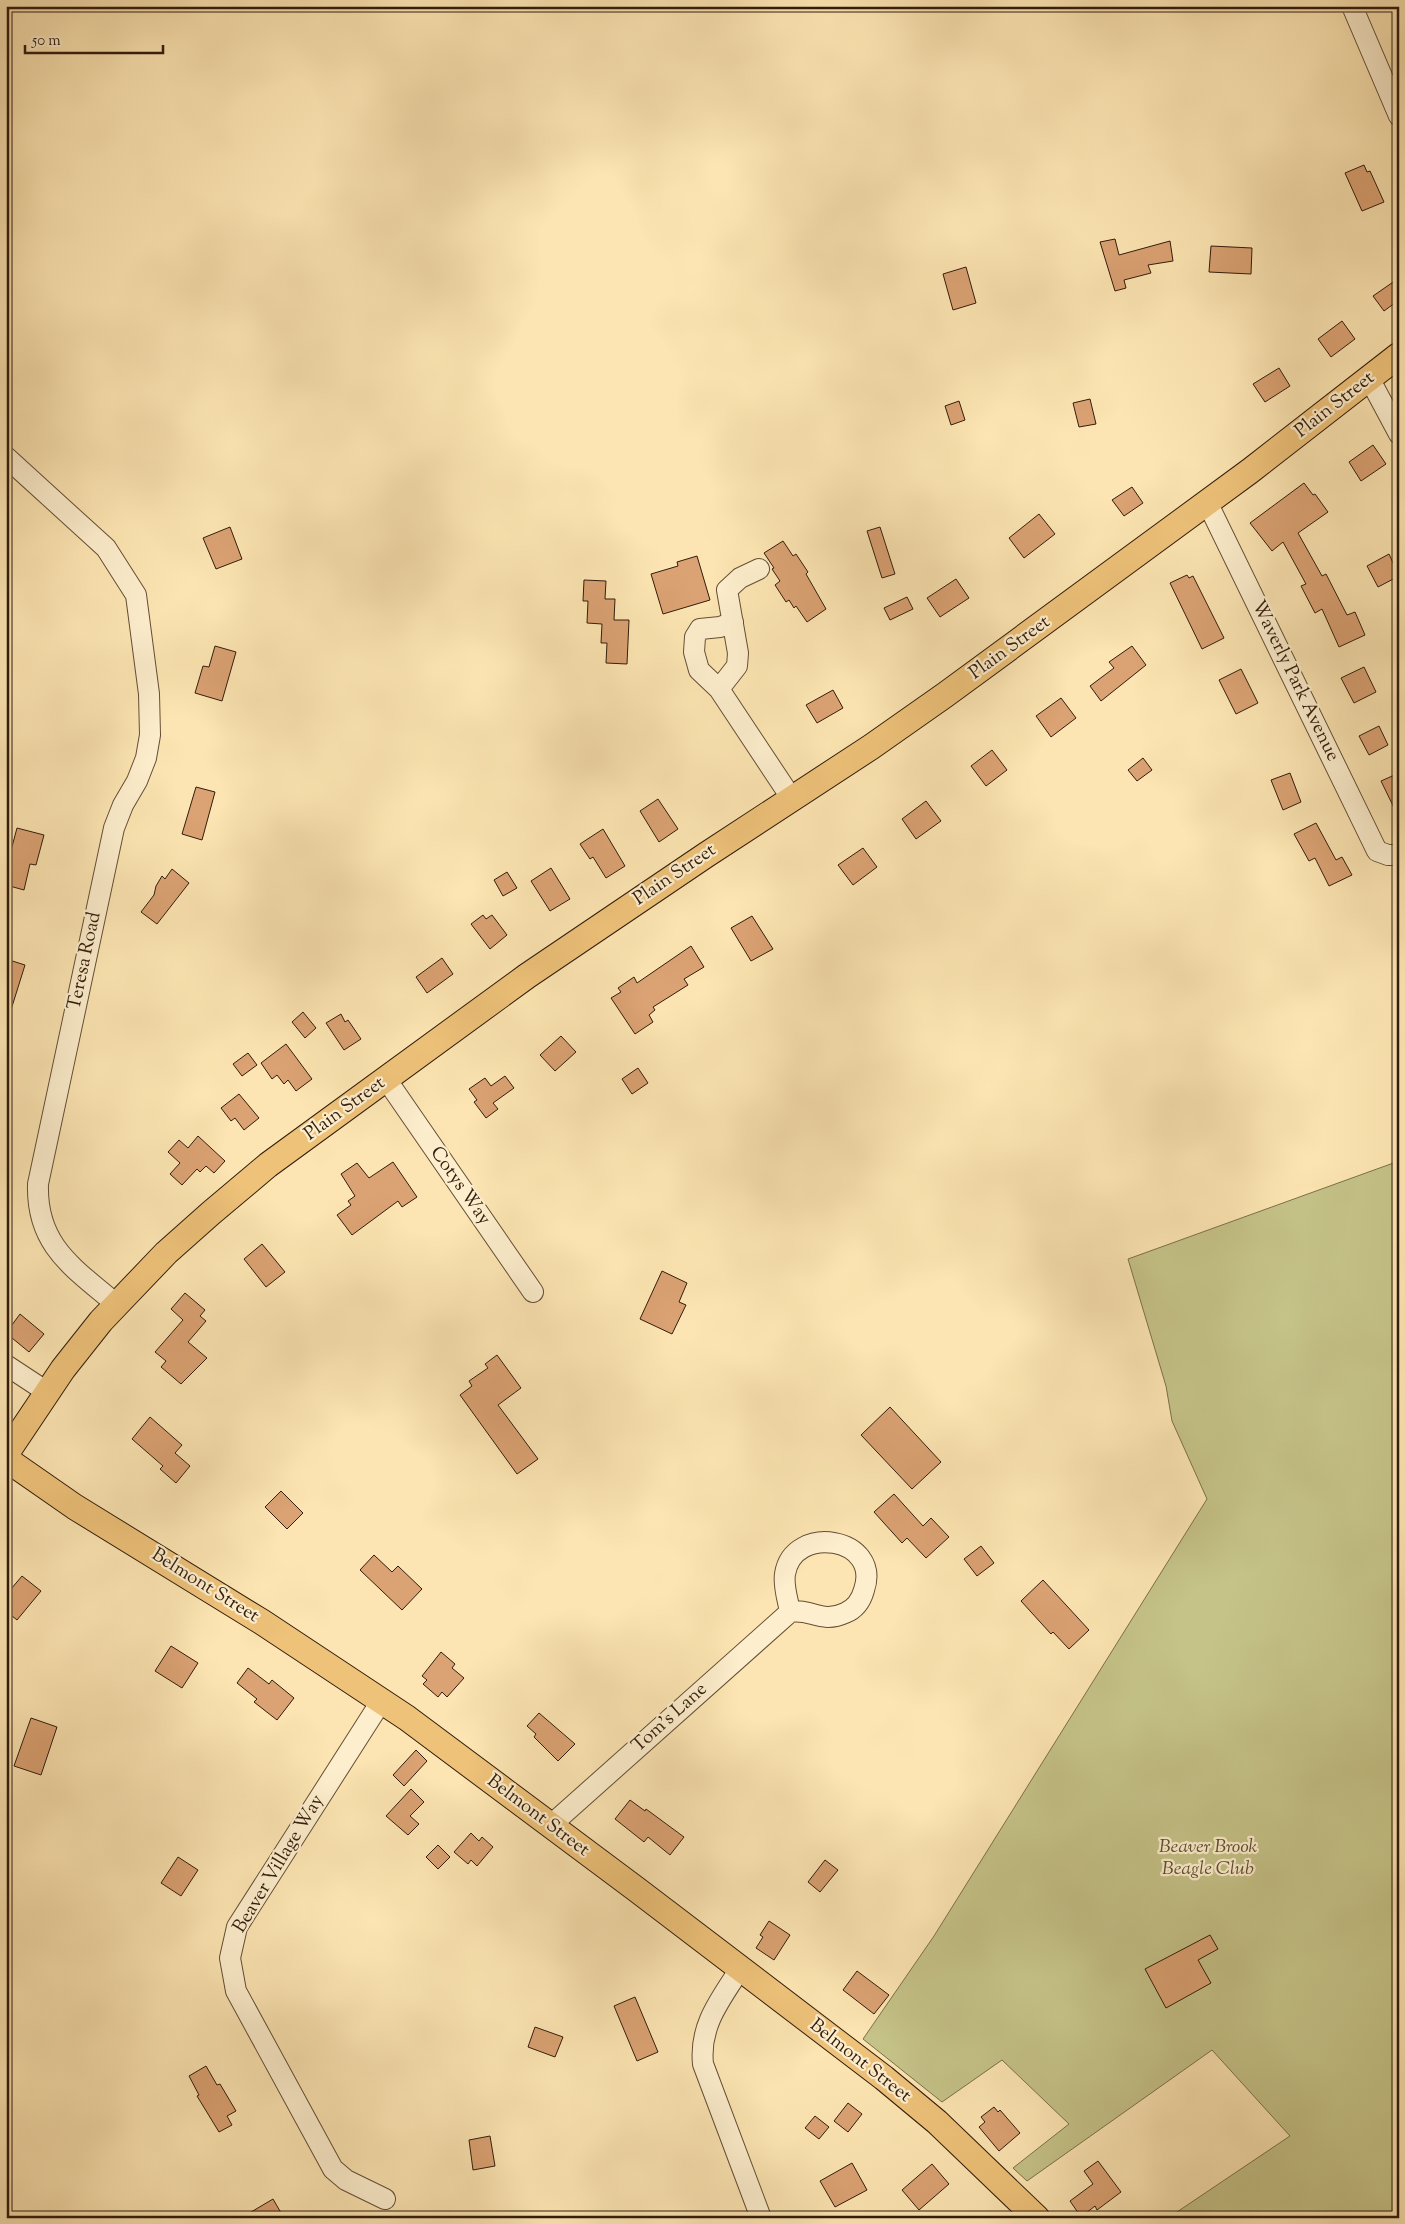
<svg xmlns="http://www.w3.org/2000/svg" width="1405" height="2224" font-family="'Sorts Mill Goudy',serif">
  <rect width="100%" height="100%" fill="#fce5b2"/>
  <filter id="stains"><feTurbulence type="fractalNoise" baseFrequency=".004" numOctaves="4"/><feColorMatrix values="0 0 0 0 .2 0 0 0 0 .09 0 0 0 0 .02 0 0 0 .5 -.17"/></filter>
  <radialGradient id="worn" r=".72"><stop offset=".6" stop-color="#630" stop-opacity="0"/><stop offset="1" stop-color="#630" stop-opacity=".3"/></radialGradient>
  <path fill="#c5c388" stroke="#7b704a" d="M 1399,1161 L 1399,2218 L 1168,2218 L 1290,2136 L 1212,2050 L 1027,2181 L 1013,2168 L 1069,2124 L 1002,2060 L 942,2102 L 863,2039 L 934,1936 L 1207,1499 L 1172,1421 L 1166,1386 L 1128,1259 Z"/>
  <path fill="#dba273" stroke="#311c0d" d="M 1364,165 L 1367,172 L 1370,171 L 1384,202 L 1362,211 L 1345,173 Z
    M 1115,239 L 1119,255 L 1170,241 L 1173,261 L 1148,265 L 1151,273 L 1124,280 L 1126,288 L 1115,291 L 1100,242 Z
    M 1211,246 L 1252,248 L 1251,274 L 1209,272 Z
    M 966,267 L 976,303 L 953,310 L 943,274 Z
    M 1399,278 L 1399,300 L 1384,311 L 1373,296 Z
    M 1342,321 L 1355,339 L 1331,357 L 1318,339 Z
    M 1279,368 L 1290,386 L 1265,402 L 1253,384 Z
    M 1090,399 L 1096,424 L 1079,427 L 1073,403 Z
    M 959,401 L 965,420 L 951,425 L 945,406 Z
    M 1373,445 L 1386,464 L 1361,481 L 1349,462 Z
    M 1304,483 L 1313,495 L 1315,494 L 1328,512 L 1298,533 L 1322,576 L 1326,574 L 1347,615 L 1355,612 L 1365,635 L 1339,647 L 1322,609 L 1315,613 L 1301,586 L 1306,584 L 1283,542 L 1272,551 L 1250,523 Z
    M 1132,487 L 1143,503 L 1124,516 L 1112,500 Z
    M 1039,514 L 1055,534 L 1024,558 L 1009,538 Z
    M 230,527 L 242,559 L 216,569 L 203,538 Z
    M 880,527 L 895,574 L 882,578 L 867,531 Z
    M 783,541 L 793,556 L 796,554 L 808,572 L 806,574 L 826,609 L 807,622 L 796,606 L 794,608 L 789,600 L 786,602 L 775,585 L 780,581 L 772,569 L 774,568 L 764,553 Z
    M 1389,554 L 1399,576 L 1378,587 L 1367,566 Z
    M 697,556 L 710,600 L 663,614 L 651,574 L 678,566 L 677,562 Z
    M 1187,575 L 1189,578 L 1193,576 L 1224,638 L 1202,649 L 1170,583 Z
    M 956,579 L 969,598 L 940,617 L 927,598 Z
    M 584,580 L 606,581 L 605,599 L 615,599 L 614,620 L 629,620 L 627,664 L 606,663 L 607,643 L 601,643 L 602,624 L 587,623 L 588,601 L 583,601 Z
    M 907,597 L 913,609 L 890,620 L 884,608 Z
    M 215,646 L 236,652 L 222,701 L 195,693 L 203,666 L 209,667 Z
    M 1132,646 L 1146,665 L 1101,701 L 1090,686 L 1114,668 L 1109,662 Z
    M 1364,667 L 1376,692 L 1354,703 L 1341,678 Z
    M 1241,669 L 1258,703 L 1236,714 L 1219,680 Z
    M 833,690 L 843,708 L 817,723 L 806,705 Z
    M 1061,698 L 1076,718 L 1051,737 L 1036,716 Z
    M 1379,726 L 1388,745 L 1369,755 L 1359,736 Z
    M 992,750 L 1007,770 L 986,786 L 971,766 Z
    M 1143,758 L 1152,770 L 1137,781 L 1128,770 Z
    M 1290,773 L 1301,802 L 1283,810 L 1271,780 Z
    M 1399,773 L 1399,818 L 1381,781 Z
    M 196,787 L 215,792 L 202,840 L 182,834 Z
    M 658,799 L 678,829 L 659,842 L 640,811 Z
    M 926,801 L 941,821 L 916,839 L 902,819 Z
    M 1316,823 L 1336,860 L 1342,857 L 1352,875 L 1329,886 L 1315,858 L 1309,861 L 1294,834 Z
    M 17,828 L 44,835 L 36,865 L 30,864 L 24,890 L 6,885 L 6,869 Z
    M 603,829 L 625,866 L 606,878 L 593,857 L 590,859 L 580,844 Z
    M 863,848 L 877,867 L 853,885 L 838,865 Z
    M 551,868 L 570,899 L 550,911 L 531,881 Z
    M 172,869 L 189,883 L 157,924 L 141,912 L 154,895 L 156,886 L 162,876 L 165,879 Z
    M 507,872 L 517,888 L 503,896 L 494,880 Z
    M 483,915 L 486,919 L 492,915 L 507,935 L 490,949 L 471,924 Z
    M 752,916 L 773,949 L 751,961 L 731,928 Z
    M 691,946 L 704,967 L 684,979 L 688,985 L 653,1007 L 655,1010 L 649,1015 L 653,1022 L 635,1034 L 611,998 L 621,992 L 618,988 L 634,977 L 637,983 Z
    M 442,958 L 453,974 L 427,993 L 416,977 Z
    M 6,959 L 25,965 L 10,1013 L 6,1013 Z
    M 303,1012 L 316,1028 L 305,1038 L 292,1022 Z
    M 341,1014 L 345,1022 L 348,1020 L 361,1039 L 344,1050 L 326,1023 Z
    M 561,1036 L 576,1052 L 555,1071 L 540,1055 Z
    M 286,1044 L 312,1079 L 296,1091 L 288,1080 L 284,1084 L 277,1075 L 272,1079 L 261,1063 Z
    M 248,1053 L 257,1065 L 242,1076 L 233,1064 Z
    M 638,1068 L 648,1083 L 632,1094 L 622,1079 Z
    M 505,1076 L 514,1088 L 493,1103 L 498,1109 L 486,1118 L 474,1102 L 477,1100 L 469,1089 L 485,1078 L 491,1086 Z
    M 239,1094 L 259,1118 L 244,1130 L 235,1118 L 231,1121 L 221,1108 Z
    M 198,1136 L 225,1161 L 214,1173 L 206,1166 L 200,1172 L 197,1169 L 182,1185 L 170,1174 L 180,1163 L 168,1152 L 179,1140 L 188,1148 Z
    M 393,1162 L 417,1197 L 402,1207 L 398,1201 L 352,1235 L 337,1215 L 351,1205 L 348,1201 L 355,1196 L 341,1174 L 357,1163 L 369,1178 Z
    M 262,1244 L 285,1272 L 266,1287 L 244,1259 Z
    M 662,1271 L 687,1283 L 679,1302 L 686,1305 L 672,1334 L 640,1319 Z
    M 185,1293 L 205,1310 L 200,1316 L 206,1321 L 188,1342 L 207,1358 L 181,1384 L 161,1367 L 166,1361 L 155,1352 L 183,1320 L 171,1309 Z
    M 20,1314 L 44,1334 L 29,1352 L 6,1333 Z
    M 497,1355 L 521,1388 L 498,1405 L 538,1459 L 517,1474 L 460,1395 L 472,1386 L 469,1381 L 488,1368 L 485,1364 Z
    M 890,1407 L 941,1462 L 912,1489 L 861,1435 Z
    M 150,1417 L 182,1445 L 175,1453 L 190,1466 L 176,1483 L 160,1469 L 163,1466 L 132,1439 Z
    M 281,1491 L 303,1513 L 287,1529 L 265,1507 Z
    M 894,1494 L 923,1526 L 931,1518 L 949,1537 L 926,1558 L 907,1538 L 902,1543 L 874,1512 Z
    M 981,1546 L 994,1563 L 977,1576 L 964,1559 Z
    M 374,1555 L 392,1572 L 398,1566 L 422,1589 L 402,1610 L 360,1570 Z
    M 22,1576 L 41,1591 L 17,1620 L 6,1611 L 6,1595 Z
    M 1043,1580 L 1089,1630 L 1069,1649 L 1053,1632 L 1051,1634 L 1021,1601 Z
    M 171,1646 L 198,1663 L 182,1688 L 155,1671 Z
    M 441,1652 L 455,1664 L 452,1668 L 464,1678 L 447,1697 L 442,1692 L 438,1697 L 423,1684 L 427,1680 L 422,1676 Z
    M 248,1668 L 269,1684 L 272,1680 L 294,1698 L 277,1720 L 254,1702 L 257,1699 L 237,1683 Z
    M 539,1713 L 575,1744 L 558,1761 L 534,1737 L 536,1734 L 527,1726 Z
    M 31,1718 L 57,1727 L 41,1775 L 14,1766 Z
    M 416,1750 L 427,1761 L 404,1786 L 393,1775 Z
    M 411,1789 L 424,1802 L 410,1816 L 419,1824 L 408,1835 L 386,1816 Z
    M 630,1800 L 645,1811 L 646,1809 L 684,1837 L 670,1855 L 648,1837 L 644,1842 L 615,1819 Z
    M 471,1833 L 479,1841 L 482,1837 L 493,1847 L 477,1866 L 471,1860 L 468,1864 L 454,1852 Z
    M 438,1845 L 450,1857 L 438,1869 L 426,1857 Z
    M 178,1857 L 198,1870 L 181,1896 L 161,1883 Z
    M 825,1860 L 838,1870 L 820,1892 L 808,1882 Z
    M 769,1921 L 790,1935 L 774,1960 L 756,1948 L 763,1937 L 760,1935 Z
    M 1210,1935 L 1218,1949 L 1198,1960 L 1211,1983 L 1166,2008 L 1145,1969 Z
    M 857,1971 L 889,1995 L 874,2014 L 843,1990 Z
    M 635,1997 L 658,2052 L 637,2061 L 614,2006 Z
    M 535,2027 L 563,2037 L 555,2057 L 528,2047 Z
    M 206,2066 L 217,2085 L 220,2084 L 236,2111 L 227,2116 L 232,2125 L 219,2132 L 197,2096 L 199,2095 L 189,2076 Z
    M 848,2103 L 862,2114 L 848,2132 L 834,2121 Z
    M 994,2107 L 998,2112 L 1000,2110 L 1020,2133 L 999,2151 L 979,2127 L 985,2122 L 981,2117 Z
    M 815,2116 L 829,2127 L 819,2139 L 805,2128 Z
    M 490,2136 L 495,2166 L 473,2170 L 469,2140 Z
    M 1098,2161 L 1121,2192 L 1097,2210 L 1095,2206 L 1081,2217 L 1070,2201 L 1093,2184 L 1084,2171 Z
    M 852,2163 L 867,2190 L 835,2207 L 820,2181 Z
    M 932,2164 L 949,2184 L 919,2210 L 902,2190 Z
    M 273,2199 L 284,2218 L 241,2218 Z"/>
  <g fill="none" stroke-linecap="round" stroke-linejoin="round">
    <defs>
      <path id="minor" d="M 1352,6 L 1399,116
        M 1369,378 L 1399,434
        M 6,457 L 106,548 L 136,595 L 149,694 L 150,735 L 146,758 L 137,781 L 123,805 L 114,828 L 38,1184 C 36,1246 74,1268 116,1304
        M 1207,502 L 1377,851 L 1388,855 L 1399,855
        M 733,622 L 720,627 L 700,629 L 695,637 L 694,652 L 699,670 L 719,689 L 792,799
        M 719,689 L 737,666 L 738,653 L 727,590 L 740,578 L 759,569
        M 386,1079 L 533,1292
        M 6,1365 L 47,1392
        M 382,1700 L 237,1927 L 230,1958 L 236,1991 L 333,2169 L 346,2180 L 385,2199
        M 551,1825 L 790,1612 C 788,1600 783,1586 785,1574 C 793,1523 882,1537 864,1590 C 861,1601 855,1609 845,1613 C 821,1624 811,1608 790,1612
        M 740,1969 C 720,2000 699,2026 703,2064 L 761,2218"/>
      <path id="major" d="M 6,1454 L 63,1369 L 101,1321 L 166,1253 L 211,1213 L 268,1165 L 527,976 L 706,855 L 871,747 L 945,695 L 1250,471 L 1399,355
        M 6,1459 L 75,1507 L 262,1622 L 407,1718 L 636,1889 L 884,2078 L 937,2122 L 1037,2218"/>
    </defs>
    <use href="#minor" stroke="#644e36" stroke-width="22"/>
    <use href="#major" stroke="#311c0d" stroke-width="27"/>
    <use href="#minor" stroke="#fdeecd" stroke-width="20"/>
    <use href="#major" stroke="#eec279" stroke-width="25"/>
  </g>
  <g text-anchor="middle" dominant-baseline="central" stroke-width="4.5" stroke-linejoin="round" paint-order="stroke">
    <g font-size="19" fill="#311c0d" stroke="#fdeecd">
      <text transform="translate(1335 405) rotate(-38)">Plain Street</text>
      <text transform="translate(1010 648) rotate(-36)">Plain Street</text>
      <text transform="translate(1295 681) rotate(64)">Waverly Park Avenue</text>
      <text transform="translate(675 875) rotate(-34)">Plain Street</text>
      <text transform="translate(85 961) rotate(-78)">Teresa Road</text>
      <text transform="translate(345 1109) rotate(-36)">Plain Street</text>
      <text transform="translate(460 1186) rotate(55)">Cotys Way</text>
      <text transform="translate(205 1586) rotate(32)">Belmont Street</text>
      <text transform="translate(670 1718) rotate(-42)">Tom's Lane</text>
      <text transform="translate(538 1816) rotate(37)">Belmont Street</text>
      <text transform="translate(279 1864) rotate(-59)">Beaver Village Way</text>
      <text transform="translate(860 2061) rotate(38)">Belmont Street</text>
    </g>
    <g font-size="19" font-style="italic" fill="#5d4e32" stroke="#fdeecd">
      <text x="1208" y="1847">Beaver Brook<tspan x="1208" dy="22">Beagle Club</tspan></text>
    </g>
  </g>
  <rect width="1405" height="2224" fill="none" stroke="#fce5b2" stroke-width="25"/>
  <rect x="8" y="8" width="1390" height="2209" fill="none" stroke="#311c0d" stroke-width="2.5"/>
  <rect x="12" y="12" width="1380" height="2199" fill="none" stroke="#311c0d"/>
  <path d="M25 45v8h138v-8" fill="none" stroke="#311c0d" stroke-width="2.5"/>
  <text x="32" y="45" font-size="15" fill="#311c0d" stroke="#fdeecd" stroke-width="4" paint-order="stroke">50 m</text>
  <rect width="100%" height="100%" filter="url(#stains)"/>
  <rect width="100%" height="100%" fill="url(#worn)"/>
</svg>
